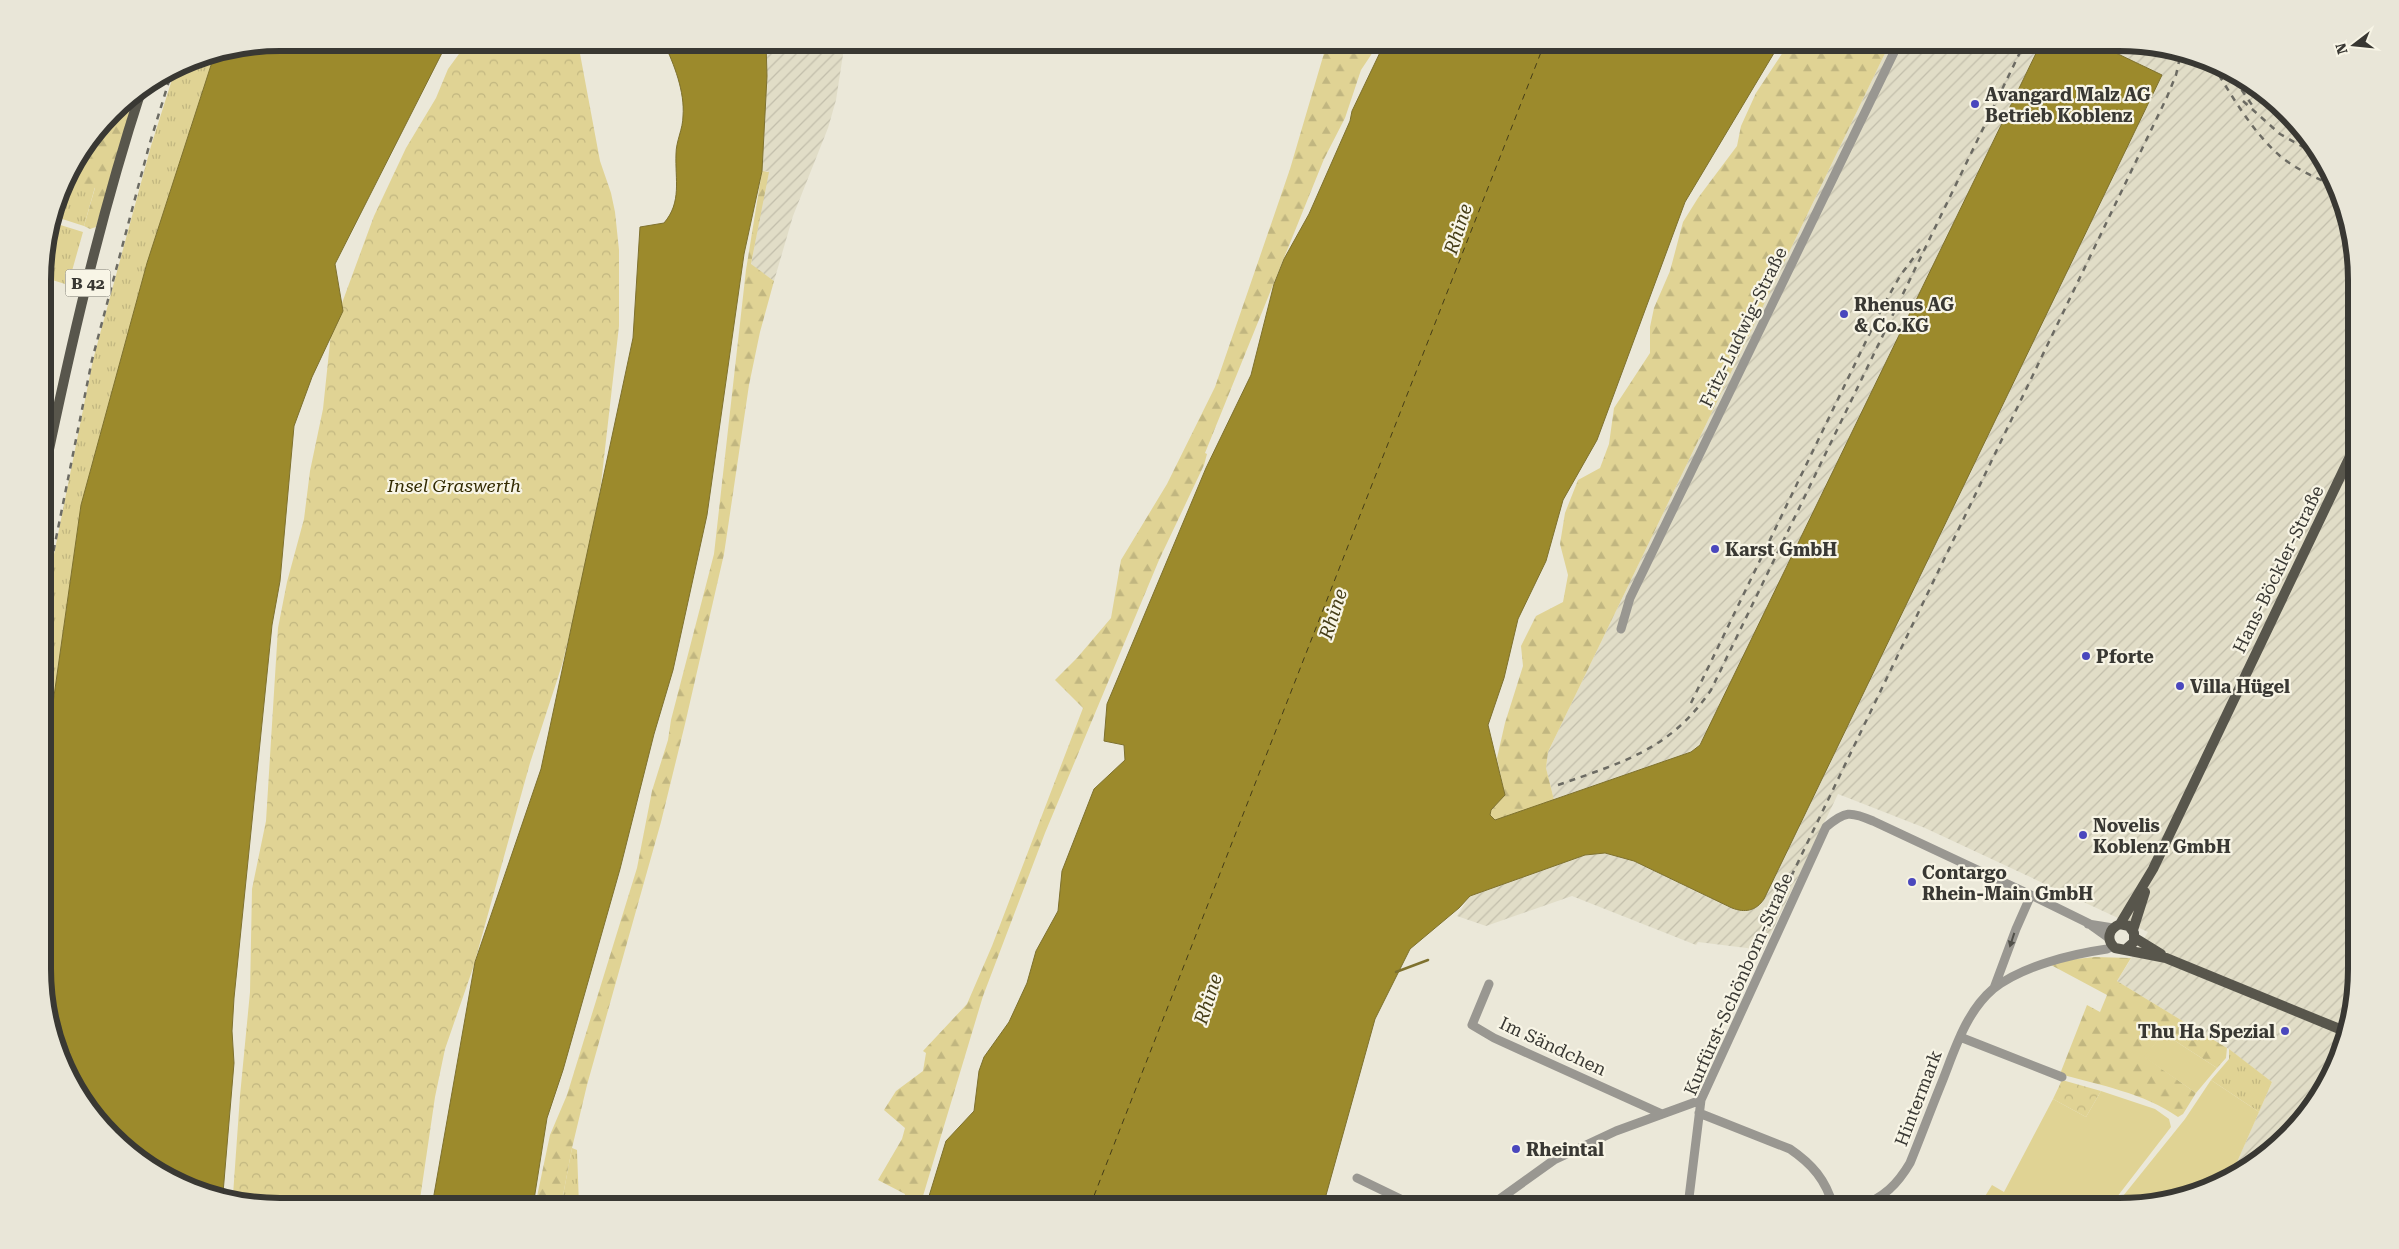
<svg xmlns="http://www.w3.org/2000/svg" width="2399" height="1249" font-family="'Roboto Serif',serif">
  <defs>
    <pattern id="industrial-furrows" width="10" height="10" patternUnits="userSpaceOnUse" patternTransform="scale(1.25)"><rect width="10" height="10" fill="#e1ddc7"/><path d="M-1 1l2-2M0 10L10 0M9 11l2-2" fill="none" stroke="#c2beab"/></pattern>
    <pattern id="grass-tufts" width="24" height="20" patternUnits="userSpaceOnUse" patternTransform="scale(1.25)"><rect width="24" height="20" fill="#e0d394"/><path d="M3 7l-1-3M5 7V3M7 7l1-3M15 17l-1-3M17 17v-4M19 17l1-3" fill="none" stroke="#c1b680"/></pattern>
    <pattern id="forest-firs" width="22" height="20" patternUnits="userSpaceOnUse" patternTransform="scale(1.25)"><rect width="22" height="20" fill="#e0d394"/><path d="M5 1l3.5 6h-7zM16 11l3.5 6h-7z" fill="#c1b680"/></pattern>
    <pattern id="park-crowns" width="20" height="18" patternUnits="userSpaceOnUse" patternTransform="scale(1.25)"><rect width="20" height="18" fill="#e0d394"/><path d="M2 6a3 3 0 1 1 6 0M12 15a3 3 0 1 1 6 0" fill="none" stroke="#c1b680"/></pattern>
  </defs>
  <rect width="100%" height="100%" fill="#ebe8d9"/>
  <path fill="url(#industrial-furrows)" d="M 766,43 L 819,43 L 844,48 L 836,100 L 828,128 L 793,216 L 774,281 L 751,265 L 768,171 L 762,171 L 767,76 Z
    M 1890,43 L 2041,43 L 1703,740 L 1691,752 L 1554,800 L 1546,768 L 1548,752 Z
    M 2095,43 L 2118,43 L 2224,67 L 2276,102 L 2316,148 L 2354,250 L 2356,969 L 2332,1074 L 2297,1126 L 2250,1167 L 2231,1176 L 2272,1082 L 2227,1048 L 2117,981 L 2148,932 L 1925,828 L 1838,794 L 1763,950 L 1698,942 L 1696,945 L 1572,896 L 1486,926 L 1457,916 L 1470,896 L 1585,855 L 1599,853 L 1625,857 L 1740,911 L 1746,911 L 1762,902 L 2162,75 Z"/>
  <path fill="url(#grass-tufts)" d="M 214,56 L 147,263 L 81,505 L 44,767 L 44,604 L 93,360 L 151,146 L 175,70 L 190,61 Z
    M 67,177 L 95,187 L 84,226 L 56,217 Z
    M 54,223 L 83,232 L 68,285 L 43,277 L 43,265 Z
    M 2229,1049 L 2272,1082 L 2259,1112 L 2211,1080 L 2229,1059 Z
    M 572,1148 L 577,1150 L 579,1206 L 561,1206 Z"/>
  <path fill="url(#forest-firs)" d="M 1327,43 L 1379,43 L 1361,70 L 1345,118 L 1324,159 L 1205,453 L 1207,454 L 1204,465 L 1159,560 L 1045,833 L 983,996 L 920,1206 L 903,1206 L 905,1194 L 878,1180 L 902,1139 L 905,1128 L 884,1110 L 896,1091 L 923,1071 L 926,1053 L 923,1051 L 967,1004 L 992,946 L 1083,708 L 1055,680 L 1077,658 L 1111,618 L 1121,560 L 1167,484 L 1215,387 L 1290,169 Z
    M 1789,43 L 1890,43 L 1548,752 L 1546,768 L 1554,800 L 1495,820 L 1489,815 L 1491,810 L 1505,795 L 1497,758 L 1505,723 L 1523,666 L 1521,646 L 1536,616 L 1563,602 L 1568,575 L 1560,544 L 1565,513 L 1578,480 L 1600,468 L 1609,444 L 1614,408 L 1650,353 L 1650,327 L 1654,308 L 1670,271 L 1683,222 L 1698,198 L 1737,146 L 1741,126 L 1756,93 Z
    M 136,94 L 96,227 L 90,229 L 84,226 L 95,188 L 75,181 L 67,176 L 107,124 L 116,123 L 119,108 Z
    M 762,171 L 769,172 L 751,264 L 774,281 L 760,332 L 749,385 L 724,554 L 685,724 L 661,822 L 587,1085 L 572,1148 L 561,1206 L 535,1206 L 550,1135 L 567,1095 L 637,868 L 652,791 L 668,740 L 671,720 L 714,554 L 746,270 Z
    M 2095,957 L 2131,958 L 2117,981 L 2227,1048 L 2226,1058 L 2217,1068 L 2163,1033 L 2145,1057 L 2196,1093 L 2183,1114 L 2178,1117 C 2144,1093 2099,1085 2060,1074 L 2087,1005 L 2100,1012 L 2107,995 L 2051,965 L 2067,960 Z"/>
  <path fill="url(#park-crowns)" d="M 467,43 L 578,43 L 600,161 L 611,193 L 615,212 L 619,250 L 619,326 L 601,484 L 583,578 L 562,665 L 530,763 L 473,968 L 445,1049 L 435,1097 L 419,1206 L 281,1206 L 233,1195 L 240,1096 L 250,992 L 252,889 L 266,821 L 278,628 L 287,582 L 304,519 L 310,471 L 323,409 L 331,333 L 374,216 L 406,148 L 436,98 L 448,69 Z
    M 2062,1080 L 2101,1091 L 2086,1117 L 2053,1099 Z"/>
  <path fill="#e0d394" d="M 2163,1033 L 2217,1068 L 2196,1093 L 2144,1057 Z
    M 2211,1080 L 2259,1112 L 2231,1176 L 2195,1194 L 2134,1206 L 2115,1206 L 2185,1119 Z
    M 2101,1091 L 2155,1109 L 2169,1119 L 2171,1127 L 2110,1206 L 1979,1206 L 1992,1185 L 2004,1192 L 2053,1099 L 2086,1117 Z"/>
  <path fill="#9c8a2c" stroke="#7e712e" d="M 281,42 L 447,43 L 335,264 L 343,311 L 312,377 L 294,426 L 280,581 L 272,625 L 234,998 L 232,1031 L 234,1063 L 223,1193 L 175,1182 L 124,1148 L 83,1101 L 45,1000 L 44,767 L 81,505 L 147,263 L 214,56 Z
    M 1385,42 L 1780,43 L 1685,202 L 1597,440 L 1563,500 L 1546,561 L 1518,619 L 1504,678 L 1488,725 L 1505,795 L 1491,810 L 1490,815 L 1495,820 L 1691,752 L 1700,745 L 2041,43 L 2095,43 L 2162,75 L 1764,899 C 1756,911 1745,913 1732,908 L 1634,861 L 1605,853 L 1585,855 L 1470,896 L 1459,908 L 1410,949 L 1375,1019 L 1323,1206 L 926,1206 L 946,1141 L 974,1111 L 979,1071 L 984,1057 L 1009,1022 L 1027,983 L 1036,951 L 1058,911 L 1062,871 L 1094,789 L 1125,760 L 1124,745 L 1104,741 L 1107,704 L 1206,468 L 1251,375 L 1274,284 L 1284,259 L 1309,214 L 1350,121 L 1352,111 Z
    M 664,43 L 766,43 L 767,76 L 762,171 L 744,254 L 707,515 L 673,670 L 654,734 L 620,869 L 563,1070 L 547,1118 L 533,1206 L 432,1206 L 475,962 L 541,769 L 633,338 L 640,227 L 664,223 C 682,202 675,180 676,154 C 676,141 683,129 683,116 C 685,92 674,64 664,43 Z"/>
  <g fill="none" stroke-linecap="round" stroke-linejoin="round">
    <path stroke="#7e712e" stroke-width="2.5" d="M 1396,972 L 1428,960"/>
    <path stroke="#453d17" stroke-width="1" stroke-dasharray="6 5" stroke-linecap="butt" d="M 1090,1206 L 1545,42"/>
    <path stroke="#999791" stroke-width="9" d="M 1621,629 L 1630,598 L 1899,42
      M 2088,924 L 2113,928
      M 1489,984 L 1472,1025 L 1494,1038 L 1662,1114
      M 1994,988 L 2016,929 L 2031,895
      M 1960,1037 L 2062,1077
      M 1699,1113 L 1790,1149 C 1812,1164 1826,1180 1833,1206
      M 1357,1178 L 1415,1206
      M 1490,1206 L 1554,1160 L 1616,1131 L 1701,1100
      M 1688,1206 L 1701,1100 L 1826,827 C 1845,811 1850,811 1873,821 L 2031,895 L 2088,923 L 2109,938
      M 1861,1206 C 1884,1197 1897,1185 1910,1163 C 1921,1136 1931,1109 1942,1082 C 1955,1049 1966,1012 1993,989 C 2022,966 2072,954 2107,949 L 2113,946"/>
    <path stroke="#58564c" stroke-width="10" d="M 43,478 C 70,348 100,217 141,91
      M 2120,924 L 2153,869 L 2355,446
      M 2133,930 L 2145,892
      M 2135,938 L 2161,954
      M 2126,949 L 2134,942 L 2134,933 L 2129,926 L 2120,924 C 2108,929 2106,940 2115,948 L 2166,958 L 2342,1030"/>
    <path stroke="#6c6b63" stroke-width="2.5" stroke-dasharray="6 6" stroke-linecap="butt" d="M 2010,44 L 2011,42
      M 2213,65 C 2231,95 2252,131 2279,155 C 2294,168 2312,176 2330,184
      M 2228,70 L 2252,105
      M 2243,101 L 2280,134 L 2319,156
      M 44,598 L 92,360 L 149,146 L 172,71
      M 1691,703 L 1883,306 L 1900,276 L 1920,249
      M 1558,785 C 1623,762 1670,750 1711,690 L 2025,42
      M 1760,941 L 2167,97 L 2176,75 L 2180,57"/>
  </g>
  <defs><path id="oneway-solid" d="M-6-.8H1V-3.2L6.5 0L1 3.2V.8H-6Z" transform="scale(1.25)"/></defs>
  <use fill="#51504a" href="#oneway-solid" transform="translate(2012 940) rotate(108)"/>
  <g fill="#4a47bd" stroke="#f8f5e6" stroke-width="2">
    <circle cx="1975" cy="104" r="5"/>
    <circle cx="1844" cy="314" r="5"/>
    <circle cx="1715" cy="549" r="5"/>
    <circle cx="2086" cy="656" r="5"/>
    <circle cx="2180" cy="686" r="5"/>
    <circle cx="2083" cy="835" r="5"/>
    <circle cx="1912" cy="882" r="5"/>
    <circle cx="2285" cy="1031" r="5"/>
    <circle cx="1516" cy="1149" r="5"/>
  </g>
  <g text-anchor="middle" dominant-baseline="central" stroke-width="4.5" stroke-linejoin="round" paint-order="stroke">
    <rect fill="#f8f5e6" stroke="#727169" stroke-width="1" x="65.5" y="269.5" width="45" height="27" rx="4"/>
    <g font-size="16" font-weight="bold" fill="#393833">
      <text x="88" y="283">B 42</text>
    </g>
    <g font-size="18" font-weight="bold" fill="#393833" stroke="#f8f5e6" text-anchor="start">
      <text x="1985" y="94">Avangard Malz AG<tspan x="1985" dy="21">Betrieb Koblenz</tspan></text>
      <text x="1854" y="304">Rhenus AG<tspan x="1854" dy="21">&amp; Co.KG</tspan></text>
      <text x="1725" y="549">Karst GmbH</text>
      <text x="2096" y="656">Pforte</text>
      <text x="2190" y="686">Villa Hügel</text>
      <text x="2093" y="825">Novelis<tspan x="2093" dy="21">Koblenz GmbH</tspan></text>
      <text x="1922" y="872">Contargo<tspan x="1922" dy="21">Rhein-Main GmbH</tspan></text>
      <text x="2275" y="1031" text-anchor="end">Thu Ha Spezial</text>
      <text x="1526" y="1149">Rheintal</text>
    </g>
    <g font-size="18" fill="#393833" stroke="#f8f5e6">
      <text transform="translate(1743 327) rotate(-64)">Fritz-Ludwig-Straße</text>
      <text transform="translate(2278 569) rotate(-64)">Hans-Böckler-Straße</text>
      <text transform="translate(1738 984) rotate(-66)">Kurfürst-Schönborn-Straße</text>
      <text transform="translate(1553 1046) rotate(25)">Im Sändchen</text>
      <text transform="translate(1918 1098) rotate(-69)">Hintermark</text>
    </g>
    <g font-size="18" font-style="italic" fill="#332b02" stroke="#f8f5e6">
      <text x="454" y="485">Insel Graswerth</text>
    </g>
    <g font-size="19" font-style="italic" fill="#453d17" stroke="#f8f5e6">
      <text transform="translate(1458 229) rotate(-72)">Rhine</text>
      <text transform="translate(1333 614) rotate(-72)">Rhine</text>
      <text transform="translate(1208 999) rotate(-72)">Rhine</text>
    </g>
  </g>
  <path d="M0 0H2399V1249H0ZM280 51H2119A229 229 0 0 1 2348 280V969A229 229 0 0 1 2119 1198H280A229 229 0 0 1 51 969V280A229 229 0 0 1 280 51Z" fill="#e9e6d8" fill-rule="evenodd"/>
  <path fill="none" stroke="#393833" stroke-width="6" d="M280 51H2119A229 229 0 0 1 2348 280V969A229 229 0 0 1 2119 1198H280A229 229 0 0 1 51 969V280A229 229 0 0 1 280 51Z"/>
  <g transform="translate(2354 45) rotate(254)" stroke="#f8f5e6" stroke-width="4" paint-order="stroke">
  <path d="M0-4L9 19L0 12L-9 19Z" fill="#393833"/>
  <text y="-8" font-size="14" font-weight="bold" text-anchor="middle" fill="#393833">N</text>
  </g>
</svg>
